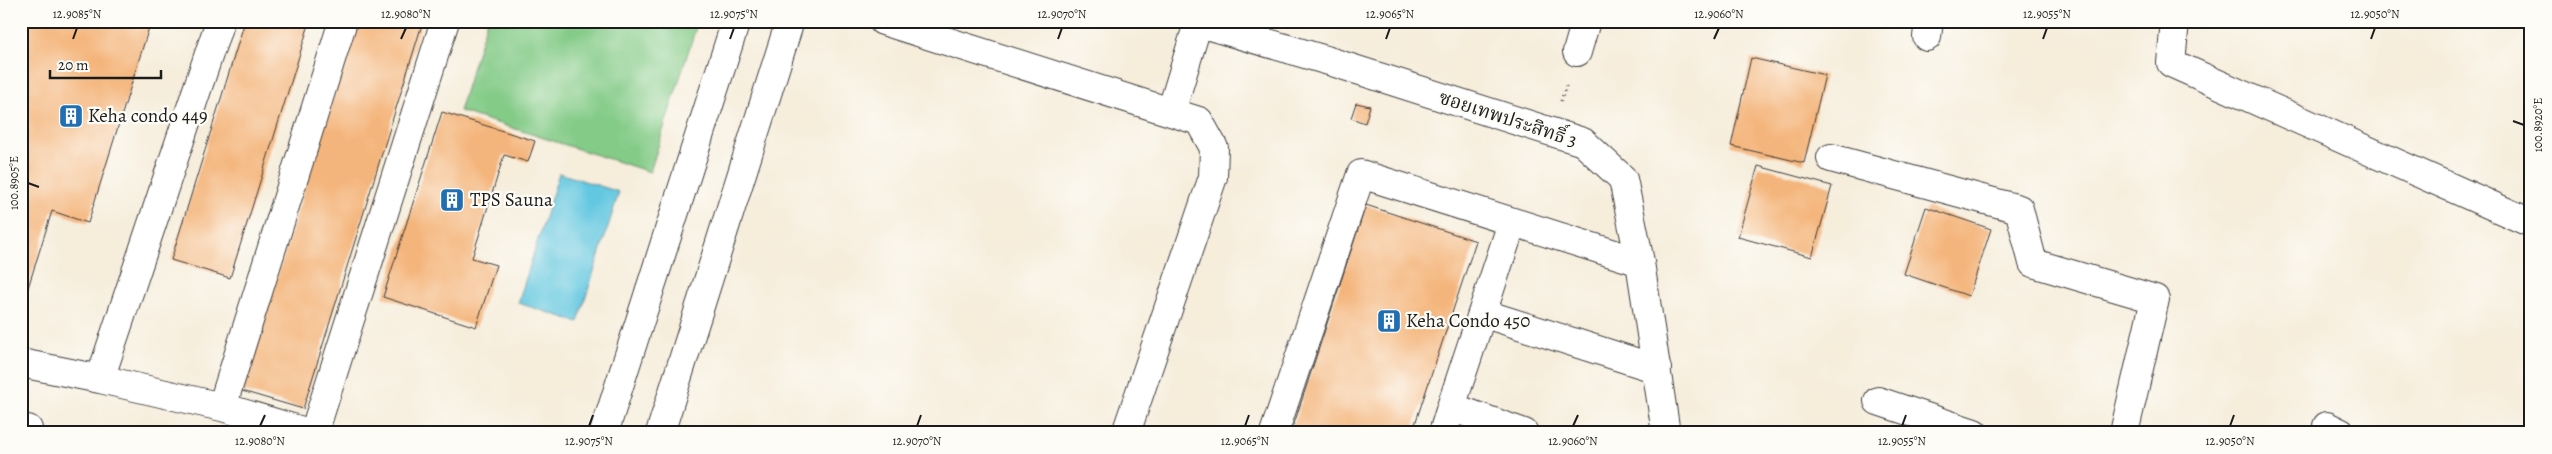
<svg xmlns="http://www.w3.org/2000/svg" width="2552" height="454" font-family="Alegreya,'Noto Serif Thai',serif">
  <rect width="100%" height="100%" fill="#fdfcf7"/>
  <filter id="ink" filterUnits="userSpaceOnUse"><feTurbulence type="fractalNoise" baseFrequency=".02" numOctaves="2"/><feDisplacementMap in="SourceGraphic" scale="10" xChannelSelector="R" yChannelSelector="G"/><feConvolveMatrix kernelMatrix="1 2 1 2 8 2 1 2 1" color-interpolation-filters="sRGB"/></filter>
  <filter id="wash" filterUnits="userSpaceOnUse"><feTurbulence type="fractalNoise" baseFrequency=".0096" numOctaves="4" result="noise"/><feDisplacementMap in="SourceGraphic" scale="20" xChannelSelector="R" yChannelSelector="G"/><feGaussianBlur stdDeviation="1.12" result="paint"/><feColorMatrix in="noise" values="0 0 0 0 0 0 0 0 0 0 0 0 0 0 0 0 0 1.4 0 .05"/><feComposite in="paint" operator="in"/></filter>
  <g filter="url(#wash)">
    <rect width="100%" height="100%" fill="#f6eddb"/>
    <path fill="#83cb87" stroke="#507452" d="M 487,21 L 698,21 L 650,172 L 459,111 Z"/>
    <path fill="#62c7e0" stroke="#3f727e" d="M 559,173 L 619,192 L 578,322 L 518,303 Z"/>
    <g id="blocks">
      <path fill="#f4b57b" d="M 21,21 L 151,21 L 88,223 L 52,211 L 22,307 Z
        M 245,21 L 310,21 L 230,278 L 171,260 Z
        M 356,21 L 423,21 L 303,409 L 242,391 Z
        M 1751,58 L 1825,75 L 1804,163 L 1731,146 Z
        M 1356,103 L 1370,106 L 1365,123 L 1351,118 Z
        M 442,112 L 535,141 L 528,162 L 504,155 L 472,258 L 496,265 L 476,327 L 383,297 Z
        M 1758,166 L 1832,186 L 1812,257 L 1738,237 Z
        M 1366,205 L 1476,241 L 1412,433 L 1291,433 Z
        M 1926,207 L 1991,229 L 1969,296 L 1904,274 Z"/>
    </g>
  </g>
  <g filter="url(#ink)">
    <use href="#blocks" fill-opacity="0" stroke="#3d3b39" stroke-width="1"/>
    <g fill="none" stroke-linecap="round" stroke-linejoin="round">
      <defs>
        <path id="minor" d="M 883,21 L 1199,121 L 1214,148 L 1213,177 L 1126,433
          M 1193,21 L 1329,61 L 1583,142 L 1623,179 L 1640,262 L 1666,433
          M 2175,21 L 2171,63 L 2531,223
          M 1927,37 L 1929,21
          M 1577,52 L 1586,21
          M 1171,112 L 1198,23
          M 1831,158 L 2019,209 L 2033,263 L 2155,299 L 2124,433
          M 1482,313 L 1657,369
          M 21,363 L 100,379 L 220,21
          M 100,379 L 222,407
          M 1878,401 L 1974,433
          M 1451,407 L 1512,223
          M 2327,426 L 2341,433
          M 27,433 L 28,429
          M 309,433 L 222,407 L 343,21
          M 314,433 L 445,21
          M 604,433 L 736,21
          M 660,433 L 790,21
          M 1274,433 L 1361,174 L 1640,262
          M 1443,433 L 1451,407 L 1524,433"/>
      </defs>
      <use href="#minor" stroke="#3d3b39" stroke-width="30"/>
      <path stroke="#3d3b39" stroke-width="3" stroke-dasharray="1 4" stroke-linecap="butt" d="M 1561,101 L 1567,83"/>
      <use href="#minor" stroke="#fff" stroke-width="28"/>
    </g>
  </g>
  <path fill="none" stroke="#1c1c1c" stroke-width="2" d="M 73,39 L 77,28M 401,39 L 406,28M 730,39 L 734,28M 1058,39 L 1062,28M 1386,39 L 1390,28M 1714,39 L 1719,28M 2043,39 L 2047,28M 2371,39 L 2375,28M 2513,121 L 2524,125M 28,183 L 39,187M 260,426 L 265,415M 589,426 L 593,415M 917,426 L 921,415M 1245,426 L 1249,415M 1573,426 L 1578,415M 1902,426 L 1906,415M 2230,426 L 2234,415"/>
  <defs>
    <symbol id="building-square" viewBox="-11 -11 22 22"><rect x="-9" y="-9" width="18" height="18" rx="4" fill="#1f6fb2" stroke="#fdfcf7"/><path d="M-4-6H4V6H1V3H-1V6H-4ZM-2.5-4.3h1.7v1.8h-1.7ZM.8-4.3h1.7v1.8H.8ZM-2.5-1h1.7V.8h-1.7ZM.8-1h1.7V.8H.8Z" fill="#fff"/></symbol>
  </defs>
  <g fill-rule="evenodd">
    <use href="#building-square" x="57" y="102" width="28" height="28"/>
    <use href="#building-square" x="438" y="186" width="28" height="28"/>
    <use href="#building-square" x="1375" y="307" width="28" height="28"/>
  </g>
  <g text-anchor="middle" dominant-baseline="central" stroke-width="4.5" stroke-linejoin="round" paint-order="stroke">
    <g font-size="19" fill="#1c1c1c" stroke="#fdfcf7" text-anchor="start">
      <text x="88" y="116">Keha condo 449</text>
      <text x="470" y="200">TPS Sauna</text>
      <text x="1406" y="321">Keha Condo 450</text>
    </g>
    <g font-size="19" fill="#1c1c1c" stroke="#fdfcf7">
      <text transform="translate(1508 119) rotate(18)">ซอยเทพประสิทธิ์ 3</text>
    </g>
  </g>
  <rect width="2552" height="454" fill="none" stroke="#fdfcf7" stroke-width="55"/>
  <path d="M50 70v8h111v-8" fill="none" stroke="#1c1c1c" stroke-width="2.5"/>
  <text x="58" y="70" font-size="15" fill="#1c1c1c" stroke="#fdfcf7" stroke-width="4" paint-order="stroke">20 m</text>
  <rect x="28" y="28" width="2496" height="398" fill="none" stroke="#1c1c1c" stroke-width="2"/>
  <g font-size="12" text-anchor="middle" fill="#1c1c1c">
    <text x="77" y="18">12.9085°N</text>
    <text x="406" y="18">12.9080°N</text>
    <text x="734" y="18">12.9075°N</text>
    <text x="1062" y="18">12.9070°N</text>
    <text x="1390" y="18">12.9065°N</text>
    <text x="1719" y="18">12.9060°N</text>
    <text x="2047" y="18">12.9055°N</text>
    <text x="2375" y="18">12.9050°N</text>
    <text transform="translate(2538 125) rotate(-90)" y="4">100.8920°E</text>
    <text transform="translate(14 183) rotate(-90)" y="4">100.8905°E</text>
    <text x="260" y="445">12.9080°N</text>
    <text x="589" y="445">12.9075°N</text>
    <text x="917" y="445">12.9070°N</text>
    <text x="1245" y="445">12.9065°N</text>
    <text x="1573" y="445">12.9060°N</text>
    <text x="1902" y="445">12.9055°N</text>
    <text x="2230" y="445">12.9050°N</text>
  </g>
</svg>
